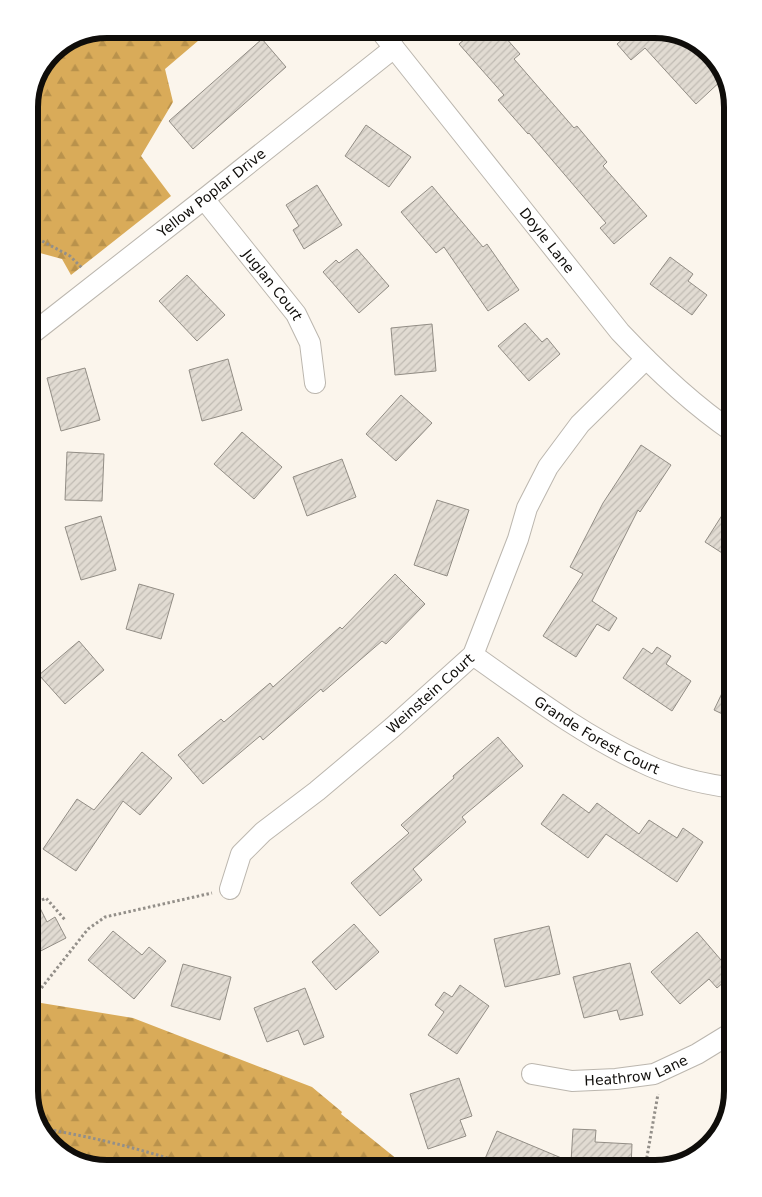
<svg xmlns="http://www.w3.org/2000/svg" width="762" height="1197" font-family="'DejaVu Sans',sans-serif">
  <defs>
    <pattern id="forest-firs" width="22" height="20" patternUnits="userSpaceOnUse" patternTransform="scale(1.25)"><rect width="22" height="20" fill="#d9ab59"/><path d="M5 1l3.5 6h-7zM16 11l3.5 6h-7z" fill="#b9924c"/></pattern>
    <pattern id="building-hatch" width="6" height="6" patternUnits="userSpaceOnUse" patternTransform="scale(1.25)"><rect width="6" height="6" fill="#e1dbd2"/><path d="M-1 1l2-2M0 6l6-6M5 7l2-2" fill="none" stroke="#c0bbb3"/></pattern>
  </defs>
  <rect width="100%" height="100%" fill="#fbf5ec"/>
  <path fill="url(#forest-firs)" d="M 106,29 L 212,29 L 165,69 L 173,102 L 141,156 L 171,196 L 71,275 L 62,259 L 29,250 L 29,101 L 52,51 Z
    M 29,1001 L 133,1018 L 312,1087 L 342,1112 L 341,1114 L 408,1168 L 101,1168 L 63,1155 L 37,1125 L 29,1091 Z"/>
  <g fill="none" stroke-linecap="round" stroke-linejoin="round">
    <path stroke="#5edaf0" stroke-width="6" d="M 80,1161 L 90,1161 L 97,1167"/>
  </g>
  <path fill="url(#building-hatch)" stroke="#928d85" d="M 477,29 L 498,29 L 520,54 L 514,59 L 574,128 L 577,126 L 607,162 L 603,166 L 647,216 L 614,244 L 600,228 L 606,223 L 529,133 L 528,134 L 498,100 L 504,95 L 459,44 Z
    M 615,29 L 661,29 L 684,37 L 723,79 L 696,104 L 645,48 L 631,60 L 617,44 L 623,39 Z
    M 262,39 L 286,67 L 193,149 L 169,121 Z
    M 366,125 L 411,157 L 389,187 L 345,156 Z
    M 317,185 L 342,225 L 304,249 L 293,230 L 299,226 L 286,205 Z
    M 432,186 L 483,247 L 487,244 L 519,290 L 488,311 L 444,247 L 436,253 L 401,212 Z
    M 357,249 L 389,286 L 359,313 L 323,272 L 336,260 L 339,263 Z
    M 670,257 L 693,274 L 688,281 L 707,295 L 692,315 L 650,284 Z
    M 187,275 L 225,315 L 197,341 L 159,301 Z
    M 525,323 L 542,342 L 547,338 L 560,354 L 529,381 L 498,346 Z
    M 432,324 L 436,371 L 395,375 L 391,328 Z
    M 228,359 L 242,410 L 202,421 L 189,370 Z
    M 85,368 L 100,420 L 61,431 L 47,378 Z
    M 401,395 L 432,423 L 396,461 L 366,434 Z
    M 242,432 L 282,467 L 254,499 L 214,464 Z
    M 641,445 L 671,465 L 640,512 L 638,510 L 592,601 L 617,618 L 609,631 L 597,624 L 576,657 L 543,636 L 583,574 L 570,567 L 603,503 Z
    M 67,452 L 104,454 L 102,501 L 65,500 Z
    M 342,459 L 356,497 L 307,516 L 293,477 Z
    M 733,498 L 733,560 L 705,542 Z
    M 437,500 L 469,510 L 447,576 L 414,565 Z
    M 101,516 L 116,570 L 81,580 L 65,527 Z
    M 395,574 L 425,604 L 386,644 L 382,641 L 323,692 L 321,689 L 263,740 L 260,736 L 203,784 L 178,755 L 221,719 L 224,722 L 270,683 L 273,687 L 340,627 L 342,629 Z
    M 139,584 L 174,594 L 161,639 L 126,629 Z
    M 79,641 L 104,670 L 65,704 L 39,675 Z
    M 657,647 L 671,656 L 666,664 L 691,681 L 672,711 L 623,678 L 643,648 L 652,654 Z
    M 733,670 L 733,719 L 714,710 Z
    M 498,737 L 523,766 L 462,817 L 466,822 L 413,869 L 422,880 L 380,916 L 351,883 L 409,833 L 401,825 L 454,778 L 453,776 Z
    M 142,752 L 172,778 L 140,815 L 123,801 L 76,871 L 43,849 L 77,799 L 94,810 Z
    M 563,794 L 589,813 L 597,803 L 639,834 L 649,820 L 677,838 L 683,828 L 703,842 L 677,882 L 606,834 L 588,858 L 541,824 Z
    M 29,886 L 47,922 L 55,917 L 66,938 L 29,957 Z
    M 354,924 L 379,952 L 336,990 L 312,962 Z
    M 549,926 L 560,974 L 505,987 L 494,939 Z
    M 113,931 L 142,955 L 149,947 L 166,961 L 134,999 L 88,960 Z
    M 697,932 L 733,974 L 717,988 L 709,979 L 680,1004 L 651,972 Z
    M 630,963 L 643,1015 L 620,1020 L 617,1010 L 584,1018 L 573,977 Z
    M 183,964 L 231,977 L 220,1020 L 171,1006 Z
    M 460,985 L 489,1006 L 457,1054 L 428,1035 L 444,1012 L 435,1005 L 444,992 L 452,997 Z
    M 305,988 L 324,1037 L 304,1045 L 298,1030 L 267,1042 L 254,1008 Z
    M 459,1078 L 472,1116 L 460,1120 L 466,1136 L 428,1149 L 410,1094 Z
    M 573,1129 L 596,1130 L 595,1142 L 632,1144 L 631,1168 L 481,1168 L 497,1131 L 571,1162 Z"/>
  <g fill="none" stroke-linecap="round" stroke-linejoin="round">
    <defs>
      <g id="minor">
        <path id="s1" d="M 379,29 L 620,332 C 654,368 692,404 733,432"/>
        <path id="s2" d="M 204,199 L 296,314 L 310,343 L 315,383"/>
        <path id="s3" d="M 29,336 L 204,199 L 394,48"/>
        <path id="s4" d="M 473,655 C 527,693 581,734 641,762 C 669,776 703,784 733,788"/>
        <path id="s5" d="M 230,889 L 241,854 L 263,832 L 317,791 L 393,727 L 473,655 L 518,539 L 527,508 L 548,467 L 580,424 L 646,359"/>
        <path id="s6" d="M 532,1074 L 572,1081 L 616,1079 L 654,1074 L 697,1054 L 733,1032"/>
      </g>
    </defs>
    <use href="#minor" stroke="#bbb6ae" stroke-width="22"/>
    <path stroke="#938f89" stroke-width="3" stroke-dasharray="2.5 2.5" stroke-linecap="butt" d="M 29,234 L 70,256 L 82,268
      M 42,900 L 46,898 L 66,921
      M 29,996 L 39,991 L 88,929 L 105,917 L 212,893
      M 39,1128 C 94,1137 146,1150 198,1168
      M 645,1168 L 658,1094"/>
    <use href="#minor" stroke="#fff" stroke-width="20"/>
  </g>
  <g text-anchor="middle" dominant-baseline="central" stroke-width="4.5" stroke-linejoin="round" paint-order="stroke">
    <g font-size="14" fill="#0f0d0a" stroke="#fff">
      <text stroke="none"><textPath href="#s3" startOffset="232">Yellow Poplar Drive</textPath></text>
      <text stroke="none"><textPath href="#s1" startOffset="270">Doyle Lane</textPath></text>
      <text stroke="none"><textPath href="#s2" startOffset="110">Juglan Court</textPath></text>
      <text stroke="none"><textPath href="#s5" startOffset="285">Weinstein Court</textPath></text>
      <text stroke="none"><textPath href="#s4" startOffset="148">Grande Forest Court</textPath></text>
      <text stroke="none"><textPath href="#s6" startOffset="106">Heathrow Lane</textPath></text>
    </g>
  </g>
  <path d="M0 0H762V1197H0ZM107 38H655A69 69 0 0 1 724 107V1091A69 69 0 0 1 655 1160H107A69 69 0 0 1 38 1091V107A69 69 0 0 1 107 38Z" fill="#fff" fill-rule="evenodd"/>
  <path fill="none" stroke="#0f0d0a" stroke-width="6" d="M107 38H655A69 69 0 0 1 724 107V1091A69 69 0 0 1 655 1160H107A69 69 0 0 1 38 1091V107A69 69 0 0 1 107 38Z"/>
</svg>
